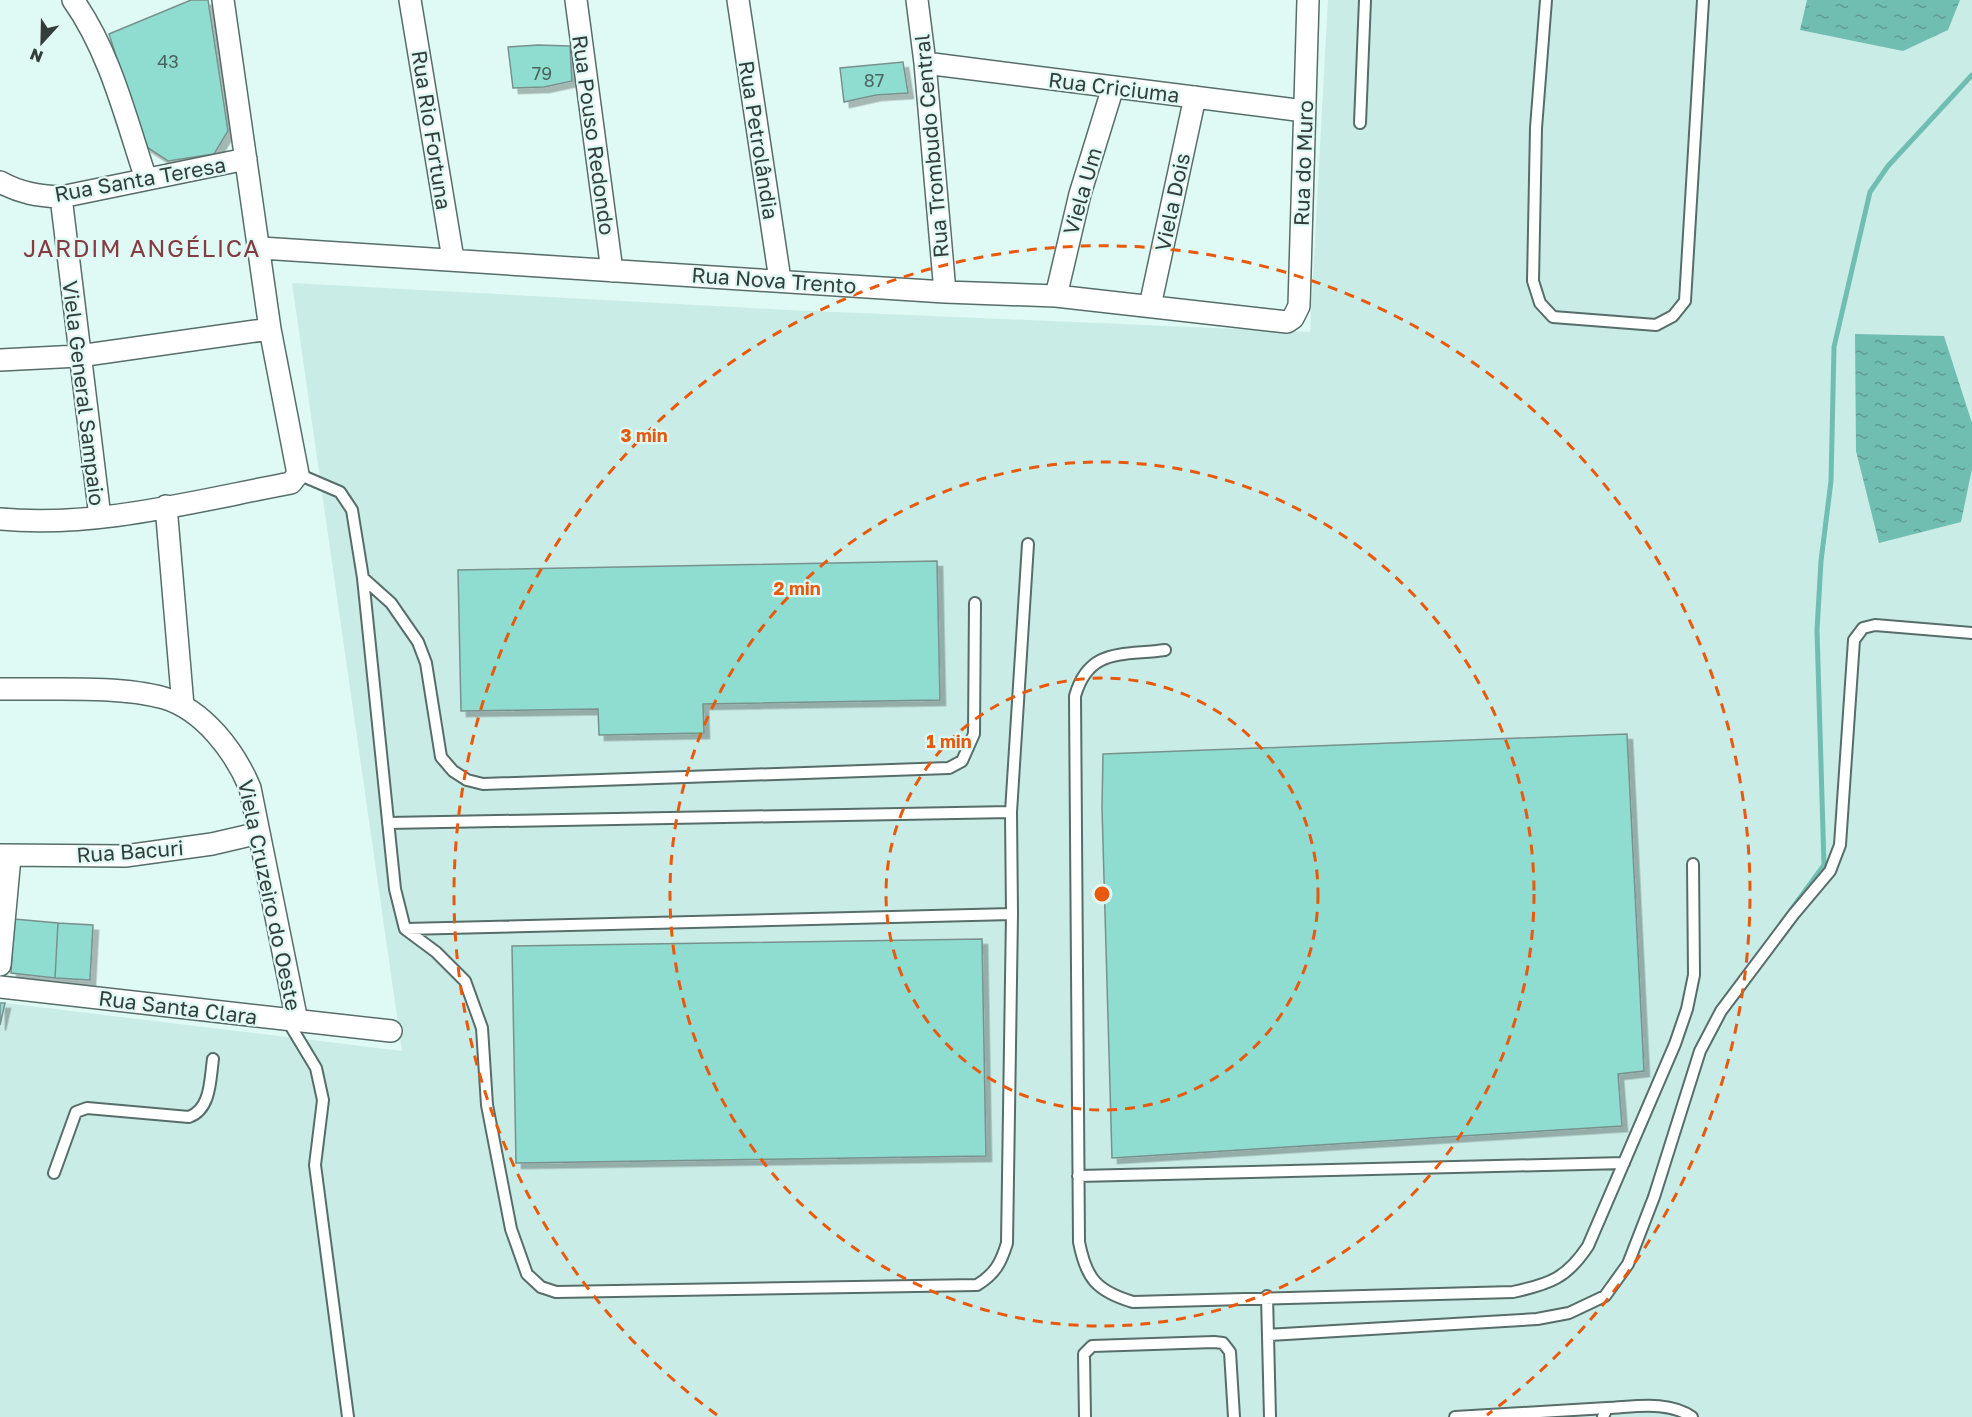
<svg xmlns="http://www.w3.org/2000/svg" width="1972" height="1417" font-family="'Golos Text',sans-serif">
  <defs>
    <pattern id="water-ripples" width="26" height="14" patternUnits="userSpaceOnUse" patternTransform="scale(1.5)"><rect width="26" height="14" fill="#70bdb2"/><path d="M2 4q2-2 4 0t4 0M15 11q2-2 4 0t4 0" fill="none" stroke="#5d9b92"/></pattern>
    <filter id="shadow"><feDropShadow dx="5.5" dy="5.5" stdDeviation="0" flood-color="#0004"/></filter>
  </defs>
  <rect width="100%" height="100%" fill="#dff9f4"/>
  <path fill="#caece6" d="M 1328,0 L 1972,0 L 1972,1417 L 0,1417 L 0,1025 L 5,1003 L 402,1051 L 292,283 L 789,310 L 1310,332 Z"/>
  <path fill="url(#water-ripples)" d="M 1807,0 L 1960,0 L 1948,30 L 1903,51 L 1800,30 Z
    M 1855,334 L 1944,336 L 1972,423 L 1972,469 L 1961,522 L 1879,543 L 1856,451 Z"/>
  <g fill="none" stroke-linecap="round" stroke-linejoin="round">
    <path stroke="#70bdb2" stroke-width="5" d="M 1791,910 L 1824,865 L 1817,630 L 1821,561 L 1831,481 L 1834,347 L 1870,192 L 1888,166 L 1972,75"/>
  </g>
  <path fill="#8fdcd0" stroke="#79918d" stroke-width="1.5" filter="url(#shadow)" d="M 191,0 L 208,0 L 228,131 L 214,154 L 168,161 L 145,146 L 109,34 Z
    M 538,45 L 570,46 L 572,81 L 544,87 L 513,88 L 508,47 Z
    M 903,62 L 908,93 L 876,95 L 844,102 L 840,68 Z
    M 937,561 L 940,700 L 703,704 L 704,733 L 599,735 L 598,709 L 461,711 L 458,570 Z
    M 1627,734 L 1644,1071 L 1618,1074 L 1622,1126 L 1112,1158 L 1102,808 L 1103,754 Z
    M 14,919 L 58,923 L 55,978 L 11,973 Z
    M 58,923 L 93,925 L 90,980 L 55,978 Z
    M 982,939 L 986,1156 L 516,1163 L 512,946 Z
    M 0,1003 L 5,1003 L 0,1025 Z"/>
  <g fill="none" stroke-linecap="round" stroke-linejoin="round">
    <defs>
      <path id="service" d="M 1546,0 L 1536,128 L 1533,281 L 1540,303 L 1553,317 L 1656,325 L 1673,316 L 1685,301 L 1703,0
        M 1360,123 L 1365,0
        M 298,474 L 340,492 L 352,510 L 363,578 L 395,889 L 405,929 L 436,952 L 465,981 L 482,1028 L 487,1105 L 511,1229 L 527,1274 L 541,1287 L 556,1292 L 977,1285 C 995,1274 1001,1263 1007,1243 L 1012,914 L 1011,812 L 1028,544
        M 363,578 L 391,603 L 418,642 L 426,663 L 441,757 L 453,771 L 467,780 L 483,784 L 949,768 L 962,761 L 974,734 L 975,603
        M 1165,650 C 1123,656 1089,647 1075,696 L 1079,1242 C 1086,1278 1096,1291 1133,1302 L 1513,1292 C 1550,1284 1567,1278 1588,1246 L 1675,1044 L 1687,1009 L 1694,975 L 1693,864
        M 388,823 L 1011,812
        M 405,929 L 1012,914
        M 287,1020 L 316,1068 L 323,1100 L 315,1165 L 348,1417
        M 54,1173 L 76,1112 L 87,1108 L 189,1117 C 211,1109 210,1080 213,1059
        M 1078,1176 L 1624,1163
        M 1267,1296 L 1270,1417
        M 1268,1335 L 1537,1319 L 1569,1313 L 1605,1296 L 1628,1264 L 1654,1197 L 1700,1051 L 1721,1011 L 1793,915 L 1830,871 L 1840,845 L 1854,640 L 1863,628 L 1875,625 L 1972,633
        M 1085,1417 L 1084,1354 L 1092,1346 L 1214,1342 L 1223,1343 L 1230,1352 L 1234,1417
        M 1455,1417 L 1607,1408
        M 1603,1417 L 1607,1408 C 1634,1407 1668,1400 1692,1417"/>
      <path id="minor" d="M 73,0 C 110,52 126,119 146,179
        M 410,0 L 453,259
        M 576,0 L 612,271
        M 738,0 L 780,280
        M 917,0 L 925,63 L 945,292
        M 925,63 L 1304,111
        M 0,182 C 20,193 38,196 61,197 L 246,159
        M 61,197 L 100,517
        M 261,248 L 945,292 L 1056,296 L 1287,322 L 1293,318 L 1299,306 L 1308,0
        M 1056,296 L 1080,194 L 1113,87
        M 1150,306 L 1195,97
        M 0,360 L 79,356 L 270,329
        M 166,506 L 183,706
        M 0,519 C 97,528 195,501 291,483 L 298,474 L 270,329 L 223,0
        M 0,689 C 49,690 118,685 164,698 C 204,710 235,752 250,788 L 297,1021
        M 0,855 L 125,856 L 212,844 L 259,833
        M 0,965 L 10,857
        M 0,987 L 391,1031"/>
    </defs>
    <use href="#service" stroke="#576d69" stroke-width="14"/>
    <use href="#minor" stroke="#576d69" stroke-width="24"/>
    <use href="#service" stroke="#fff" stroke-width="10"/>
    <use href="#minor" stroke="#fff" stroke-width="21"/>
  </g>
  <g fill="none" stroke="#e8590c" stroke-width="3" stroke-dasharray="10 8">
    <circle cx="1102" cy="894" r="216"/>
    <circle cx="1102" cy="894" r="432"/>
    <path d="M717 1415A648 648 0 1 1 1487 1415"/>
  </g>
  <g text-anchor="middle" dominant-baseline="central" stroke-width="4.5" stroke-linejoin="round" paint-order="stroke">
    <g font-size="18" fill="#4a6560">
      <text x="168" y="61">43</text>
      <text x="542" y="73">79</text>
      <text x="874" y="80">87</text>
    </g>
    <g font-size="21" fill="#333d3b" stroke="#dff9f4">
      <text transform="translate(1114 87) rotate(7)">Rua Criciuma</text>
      <text transform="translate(432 130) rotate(81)">Rua Rio Fortuna</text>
      <text transform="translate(594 135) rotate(82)">Rua Pouso Redondo</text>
      <text transform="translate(759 140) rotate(81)">Rua Petrolândia</text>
      <text transform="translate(931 146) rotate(-95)">Rua Trombudo Central</text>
      <text transform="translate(1303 163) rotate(-88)">Rua do Muro</text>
      <text transform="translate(140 179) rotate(-10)">Rua Santa Teresa</text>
      <text transform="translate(1082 191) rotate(-74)">Viela Um</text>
      <text transform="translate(1172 202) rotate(-78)">Viela Dois</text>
      <text transform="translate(774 280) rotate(4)">Rua Nova Trento</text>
      <text transform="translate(84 393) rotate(83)">Viela General Sampaio</text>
      <text transform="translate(130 851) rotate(-4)">Rua Bacuri</text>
      <text transform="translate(270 895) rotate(78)">Viela Cruzeiro do Oeste</text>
      <text transform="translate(178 1007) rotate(7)">Rua Santa Clara</text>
    </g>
    <g font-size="24" letter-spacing="1.5" fill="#843b42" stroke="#dff9f4">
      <text x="142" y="247">JARDIM ANGÉLICA</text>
    </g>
  </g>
  <circle cx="1102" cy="894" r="9" fill="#e8590c" stroke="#dff9f4" stroke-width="3"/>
  <g font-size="18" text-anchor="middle" font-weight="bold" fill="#e8590c" stroke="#dff9f4" stroke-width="4.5" stroke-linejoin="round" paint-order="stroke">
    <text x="644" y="442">3 min</text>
    <text x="797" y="595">2 min</text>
    <text x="949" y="748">1 min</text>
  </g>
  <g transform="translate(42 42) rotate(202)" stroke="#dff9f4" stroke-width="4.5" paint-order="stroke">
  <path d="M0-4.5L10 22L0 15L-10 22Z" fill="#333d3b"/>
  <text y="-9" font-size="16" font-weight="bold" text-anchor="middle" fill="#333d3b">N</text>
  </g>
</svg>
